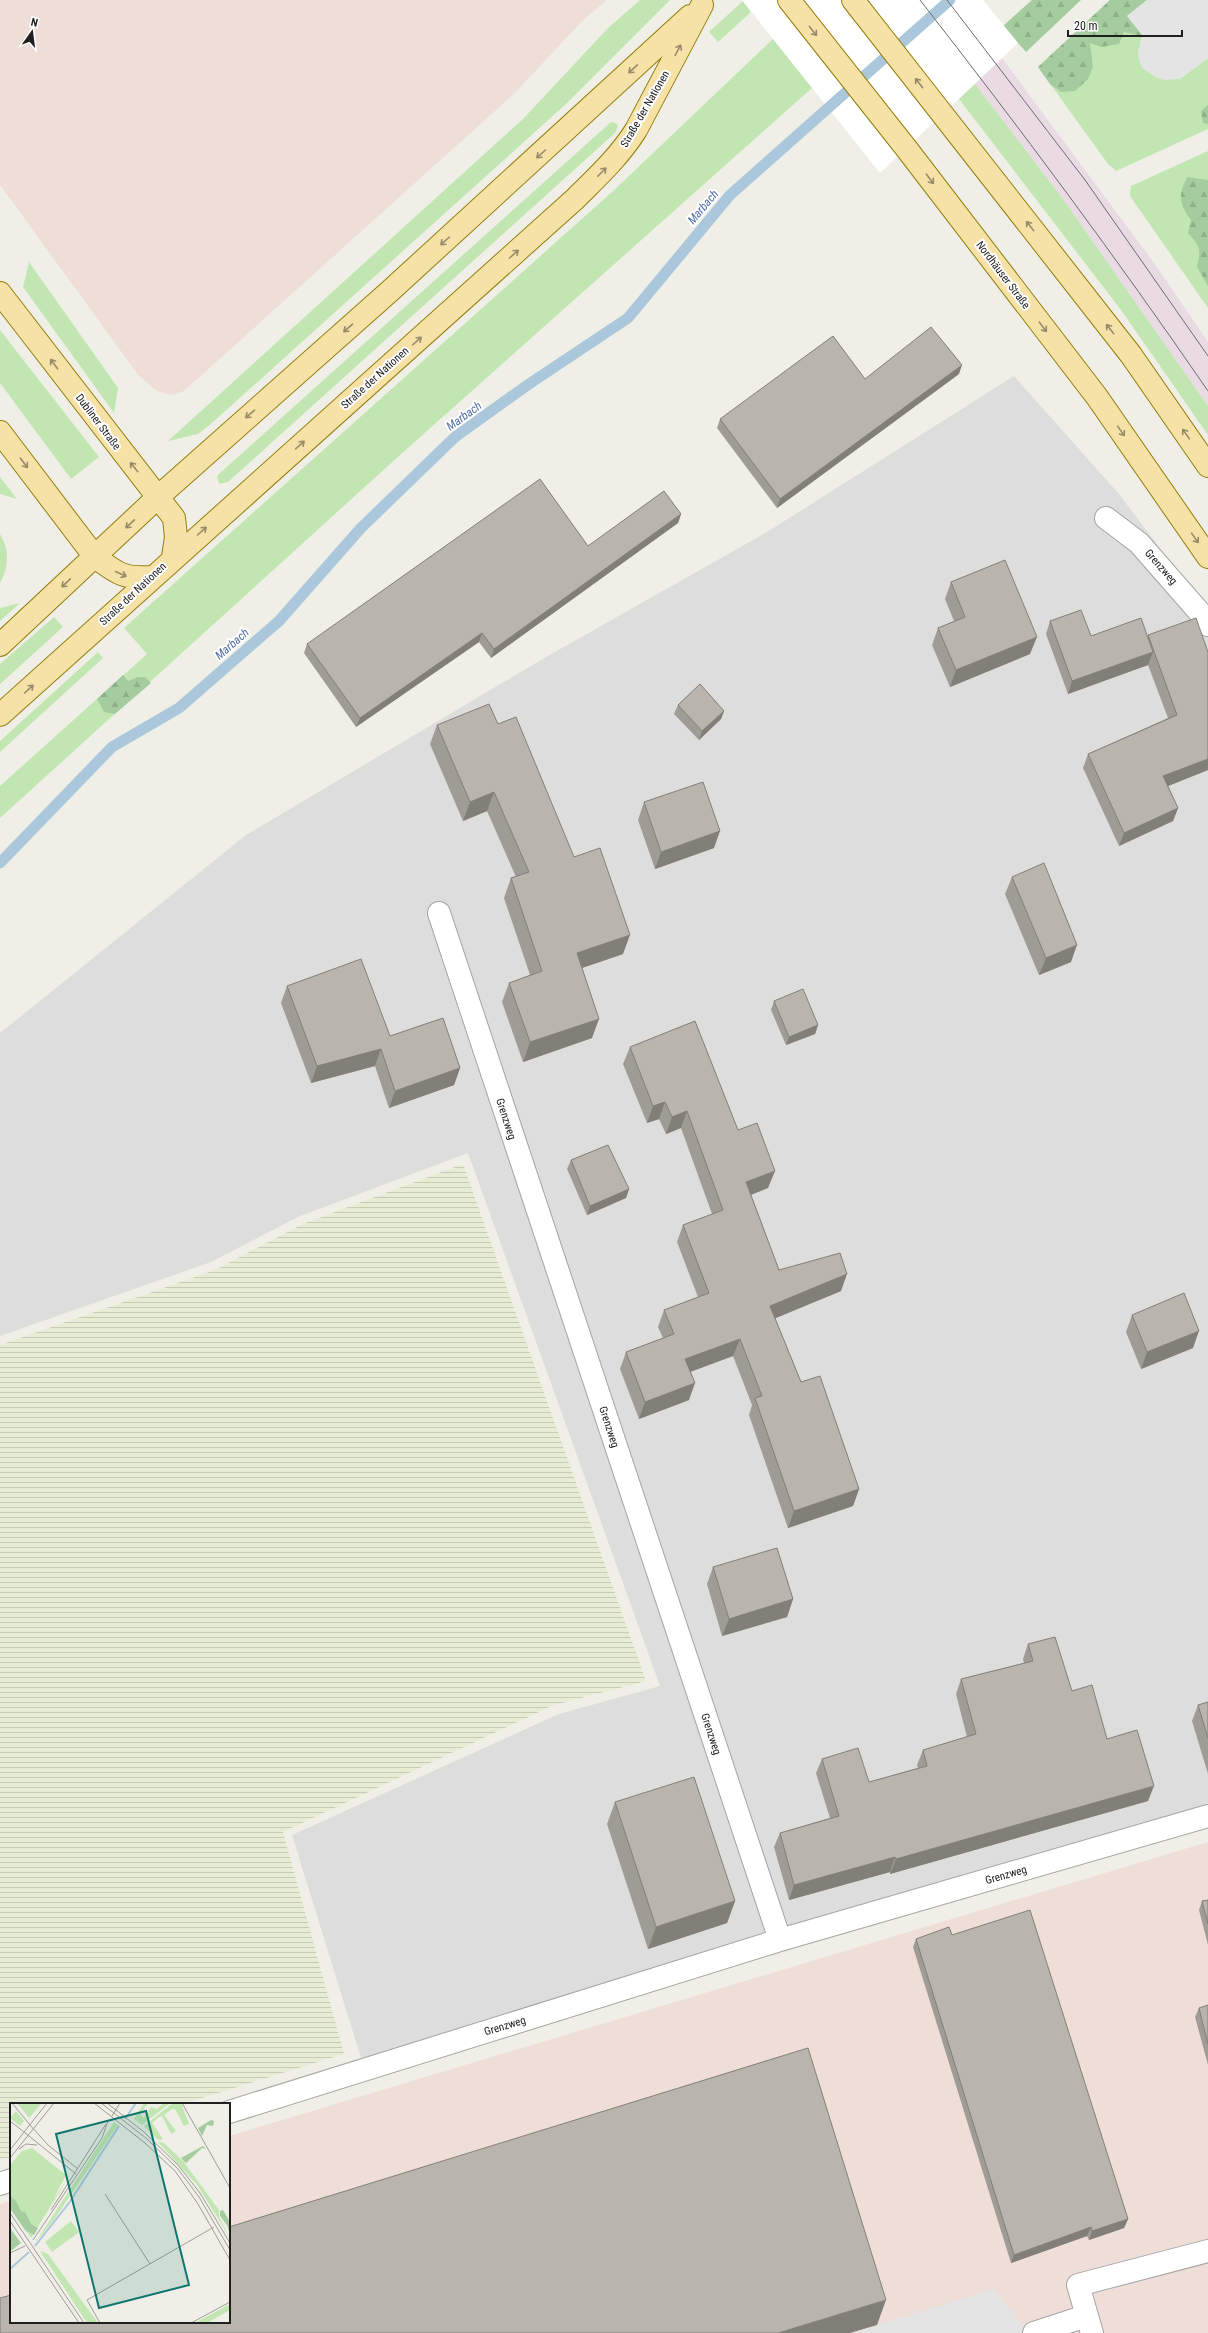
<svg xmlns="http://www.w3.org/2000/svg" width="1208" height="2333" font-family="'Roboto Condensed',sans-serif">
  <defs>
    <pattern id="farmland-rules" width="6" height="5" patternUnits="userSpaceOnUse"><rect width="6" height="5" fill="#e7edd4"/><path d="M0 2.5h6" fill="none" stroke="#c6cbb6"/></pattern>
    <pattern id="forest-firs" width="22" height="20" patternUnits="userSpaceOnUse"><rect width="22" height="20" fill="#a4cc9f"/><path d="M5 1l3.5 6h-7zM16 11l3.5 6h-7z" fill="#8daf89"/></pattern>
  </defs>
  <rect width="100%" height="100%" fill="#f0efe7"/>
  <path fill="#dedddd" d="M 1014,376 L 1119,494 L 1208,612 L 1208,1810 L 361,2058 L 292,1835 L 559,1714 L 660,1686 L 468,1153 L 298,1217 L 211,1262 L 0,1336 L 0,1033 L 246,835 L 546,657 L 767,532 Z"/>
  <path fill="#efddd8" d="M 0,0 L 607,0 L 583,20 L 516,92 L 184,391 L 171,395 L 157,391 L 139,376 L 0,185 Z
    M 1208,1842 L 1208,2333 L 0,2333 L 0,2204 L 11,2201 L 11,2322 L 229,2322 L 229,2136 Z"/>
  <path fill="#e9dae3" d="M 1002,58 L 1157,267 L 1208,342 L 1208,406 L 1063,199 L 975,84 Z"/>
  <path fill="url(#farmland-rules)" d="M 463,1164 L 646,1681 L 554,1705 L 283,1832 L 344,2054 L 182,2104 L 11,2104 L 11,2157 L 0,2160 L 0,1345 L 215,1270 L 303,1224 Z"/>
  <path fill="#c2e6b1" d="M 640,0 L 670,0 L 566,104 L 212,423 L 198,434 L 168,441 L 523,119 L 608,28 Z
    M 1110,0 L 1147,0 L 1127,16 L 1143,36 L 1140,42 L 1180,79 L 1208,58 L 1208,129 L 1116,171 L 1108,164 L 1038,67 Z
    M 743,1 L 751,12 L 718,42 L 709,32 Z
    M 773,39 L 812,88 L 400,455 L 0,818 L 0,786 L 147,654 L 124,628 L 612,192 Z
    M 975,84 L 1063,199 L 1208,406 L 1208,435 L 1121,310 L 959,99 Z
    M 611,122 L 616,123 L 618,126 L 615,133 L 228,482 L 219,484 L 217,476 L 220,473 Z
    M 1208,151 L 1208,308 L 1130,196 L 1131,186 Z
    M 29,262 L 118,388 L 114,413 L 23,287 Z
    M 0,330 L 99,457 L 71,479 L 0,383 Z
    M 0,477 L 17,499 L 0,494 Z
    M 0,534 C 10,550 9,567 0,583 Z
    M 20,603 L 0,621 L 0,608 Z
    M 54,617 L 63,627 L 0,684 L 0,664 Z
    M 98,652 L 103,658 L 0,752 L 0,741 Z"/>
  <path fill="url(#forest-firs)" d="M 1032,0 L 1081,0 L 1026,52 L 1003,26 Z
    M 1110,0 L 1147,0 L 1127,16 L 1143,36 L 1124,32 L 1119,44 L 1101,47 L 1090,43 L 1093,67 L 1088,79 L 1075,91 L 1061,92 L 1050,84 L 1038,67 Z
    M 1208,105 L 1208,124 L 1203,123 L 1201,111 Z
    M 1187,177 L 1208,180 L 1208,286 L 1197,267 C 1201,249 1201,247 1188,233 L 1191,220 C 1179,204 1178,195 1187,177 Z
    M 123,675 L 128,681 L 138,677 L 145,677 L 151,683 L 115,714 L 104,712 L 97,699 Z"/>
  <path fill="#e4e4e4" d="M 1147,0 L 1208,0 L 1208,58 L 1180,79 L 1165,80 L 1157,78 L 1142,68 L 1139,60 L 1138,51 L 1143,36 L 1127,16 Z
    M 994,2289 L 1028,2333 L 851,2333 Z"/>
  <path fill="#fff" d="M 742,0 L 983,0 L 1018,43 L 880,173 Z"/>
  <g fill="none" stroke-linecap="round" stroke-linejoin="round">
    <path stroke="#abc7db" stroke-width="11" d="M 0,863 L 112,747 L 179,708 L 279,621 L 361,528 L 455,437 L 529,384 L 628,318 L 730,195 L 950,0"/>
    <defs>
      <path id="minor" d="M 1106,518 L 1139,543 L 1202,615 L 1208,625
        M 439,913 L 780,1940
        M 229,2112 L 780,1940 L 1208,1816
        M 0,2184 L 11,2180
        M 1034,2333 L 1086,2316
        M 1092,2333 L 1078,2285 L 1208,2251"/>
      <path id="major" d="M 789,0 L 906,148 L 1097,397 L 1208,557
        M 853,0 L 1131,355 L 1208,466
        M 0,293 L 174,518 L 176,537 L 173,557
        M 0,432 L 95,557 C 117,573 123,579 151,577
        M 0,645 L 158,497 L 390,291 L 690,16
        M 0,715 L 575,199 C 597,177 619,157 636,130 L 702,5"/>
    </defs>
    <use href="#minor" stroke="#a4a4a4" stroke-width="24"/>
    <use href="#major" stroke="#927d0a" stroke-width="24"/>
    <use href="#minor" stroke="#fff" stroke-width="22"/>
    <use href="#major" stroke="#f6e2a6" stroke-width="22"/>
    <path stroke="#6e6e6e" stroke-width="1" d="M 920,0 C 1020,128 1116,257 1208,391
      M 947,0 L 1085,180 L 1208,356"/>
  </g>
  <path fill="#9f9c95" d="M 959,374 L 777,508 L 717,428 L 720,419 L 865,379 Z
    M 681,514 L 678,523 L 491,658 L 479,642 L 356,727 L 304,653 L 307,644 L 588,546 Z
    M 951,582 L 1030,654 L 950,687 L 932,645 L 938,628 L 954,621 L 945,599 Z
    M 1050,621 L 1091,636 L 1147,636 L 1208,652 L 1208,770 L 1168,786 L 1178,808 L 1173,821 L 1119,846 L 1083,768 L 1088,754 L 1168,718 L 1148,665 L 1068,694 L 1046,634 Z
    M 678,705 L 724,711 L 721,719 L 699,740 L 674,714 Z
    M 498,724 L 574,857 L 623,954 L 582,968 L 592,1038 L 523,1062 L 502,1002 L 509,983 L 530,975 L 504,898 L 511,878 L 516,877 L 487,811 L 463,821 L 430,744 L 437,725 Z
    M 644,802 L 714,848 L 655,869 L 638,820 Z
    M 1012,877 L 1071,962 L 1039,975 L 1005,894 Z
    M 287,986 L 390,1036 L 460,1068 L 454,1085 L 389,1108 L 375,1066 L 311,1083 L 281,1003 Z
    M 774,1001 L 818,1025 L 815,1034 L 786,1045 L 771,1010 Z
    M 630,1047 L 738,1130 L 768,1188 L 751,1195 L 779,1270 L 841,1291 L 775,1318 L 801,1382 L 859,1489 L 853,1506 L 788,1528 L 749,1415 L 752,1405 L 733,1356 L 690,1372 L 689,1400 L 639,1419 L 620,1369 L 626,1352 L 663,1338 L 658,1327 L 664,1310 L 698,1297 L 677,1242 L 683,1225 L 712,1214 L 681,1128 L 666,1134 L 659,1119 L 647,1123 L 623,1064 Z
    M 571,1160 L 629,1189 L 626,1198 L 587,1215 L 567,1169 Z
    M 1132,1315 L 1193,1348 L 1141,1369 L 1126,1332 Z
    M 713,1567 L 793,1599 L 787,1617 L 722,1636 L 707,1584 Z
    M 1028,1644 L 1072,1691 L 1107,1739 L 1148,1801 L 890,1874 L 890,1872 L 789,1900 L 774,1847 L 780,1833 L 830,1818 L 816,1773 L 822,1759 L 869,1782 L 918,1768 L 917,1765 L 923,1750 L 967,1737 L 956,1694 L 961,1679 L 1024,1663 L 1023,1659 Z
    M 1208,1702 L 1208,1774 L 1192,1721 L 1198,1705 Z
    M 615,1802 L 735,1901 L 727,1923 L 648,1949 L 607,1824 Z
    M 1208,1900 L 1208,1945 L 1199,1910 L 1202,1901 Z
    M 952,1935 L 1128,2219 L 1124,2228 L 1089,2240 L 1087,2236 L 1011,2263 L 913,1947 L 916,1939 Z
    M 1208,2005 L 1208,2065 L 1195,2017 L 1199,2008 Z"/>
  <path fill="#827f79" d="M 962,365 L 959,374 L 777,508 L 780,499 Z
    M 681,514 L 678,523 L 491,658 L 494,649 Z
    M 482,633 L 479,642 L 356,727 L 360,718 Z
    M 1037,637 L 1030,654 L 950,687 L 956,670 Z
    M 1153,652 L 1148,665 L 1068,694 L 1072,681 Z
    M 724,711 L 721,719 L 699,740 L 702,731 Z
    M 1208,759 L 1208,770 L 1158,790 L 1163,776 Z
    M 494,792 L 487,811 L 463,821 L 470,802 Z
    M 1178,808 L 1173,821 L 1119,846 L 1124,833 Z
    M 720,831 L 714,848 L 655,869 L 661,852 Z
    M 630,935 L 623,954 L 570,972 L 577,953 Z
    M 1077,945 L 1071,962 L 1039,975 L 1046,958 Z
    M 599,1019 L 592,1038 L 523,1062 L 530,1042 Z
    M 818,1025 L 815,1034 L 786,1045 L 789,1037 Z
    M 381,1049 L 375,1066 L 311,1083 L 317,1066 Z
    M 460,1068 L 454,1085 L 389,1108 L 395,1091 Z
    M 665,1102 L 659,1119 L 647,1123 L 653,1106 Z
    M 687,1111 L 681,1128 L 666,1134 L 672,1117 Z
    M 775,1171 L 768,1188 L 740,1199 L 746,1182 Z
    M 629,1189 L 626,1198 L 587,1215 L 590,1206 Z
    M 847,1274 L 841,1291 L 764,1323 L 770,1306 Z
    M 1199,1331 L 1193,1348 L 1141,1369 L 1147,1352 Z
    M 740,1339 L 733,1356 L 679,1376 L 685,1359 Z
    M 695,1383 L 689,1400 L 639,1419 L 645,1402 Z
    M 859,1489 L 853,1506 L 788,1528 L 794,1511 Z
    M 793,1599 L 787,1617 L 722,1636 L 729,1619 Z
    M 1154,1786 L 1148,1801 L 890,1874 L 896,1859 Z
    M 895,1857 L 890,1872 L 789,1900 L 794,1885 Z
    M 735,1901 L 727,1923 L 648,1949 L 656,1927 Z
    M 1128,2219 L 1124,2228 L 1089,2240 L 1092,2231 Z
    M 1091,2227 L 1087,2236 L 1011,2263 L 1014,2255 Z
    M 886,2300 L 877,2325 L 850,2333 L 778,2333 Z"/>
  <path fill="#b9b5ad" stroke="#827f79" d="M 931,327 L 962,365 L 780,499 L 720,419 L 833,336 L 865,379 Z
    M 540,479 L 588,546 L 664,491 L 681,514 L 494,649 L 482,633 L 360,718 L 307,644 Z
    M 1005,560 L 1037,637 L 956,670 L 938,628 L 965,617 L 951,582 Z
    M 1081,610 L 1091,636 L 1141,618 L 1153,652 L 1072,681 L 1050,621 Z
    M 1196,618 L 1208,652 L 1208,759 L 1163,776 L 1178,808 L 1124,833 L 1088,754 L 1177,715 L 1148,635 Z
    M 700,684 L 724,711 L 702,731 L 678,705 Z
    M 489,704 L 498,724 L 516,717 L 574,857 L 600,848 L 630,935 L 577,953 L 599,1019 L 530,1042 L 509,983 L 542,971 L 511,878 L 529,872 L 494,792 L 470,802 L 437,725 Z
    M 703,782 L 720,831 L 661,852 L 644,802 Z
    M 1044,863 L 1077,945 L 1046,958 L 1012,877 Z
    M 361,959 L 390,1036 L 443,1018 L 460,1068 L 395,1091 L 381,1049 L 317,1066 L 287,986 Z
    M 803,989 L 818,1025 L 789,1037 L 774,1001 Z
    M 695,1021 L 738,1130 L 757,1123 L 775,1171 L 746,1182 L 779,1270 L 840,1253 L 847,1274 L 770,1306 L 801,1382 L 820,1376 L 859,1489 L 794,1511 L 755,1398 L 762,1396 L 740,1339 L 685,1359 L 695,1383 L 645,1402 L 626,1352 L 674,1334 L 664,1310 L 709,1293 L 683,1225 L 723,1210 L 687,1111 L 672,1117 L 665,1102 L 653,1106 L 630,1047 Z
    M 608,1145 L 629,1189 L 590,1206 L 571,1160 Z
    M 1184,1293 L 1199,1331 L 1147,1352 L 1132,1315 Z
    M 777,1548 L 793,1599 L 729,1619 L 713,1567 Z
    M 1055,1637 L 1072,1691 L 1092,1685 L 1107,1739 L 1137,1730 L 1154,1786 L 896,1859 L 895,1857 L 794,1885 L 780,1833 L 839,1816 L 822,1759 L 858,1748 L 869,1782 L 927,1766 L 923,1750 L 976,1734 L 961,1679 L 1033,1661 L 1028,1644 Z
    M 1208,1702 L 1208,1738 L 1198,1705 Z
    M 694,1777 L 735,1901 L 656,1927 L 615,1802 Z
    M 1208,1900 L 1208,1924 L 1202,1901 Z
    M 1030,1910 L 1128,2219 L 1092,2231 L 1091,2227 L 1014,2255 L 916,1939 L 949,1927 L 952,1935 Z
    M 1208,2005 L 1208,2044 L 1199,2008 Z
    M 808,2048 L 886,2300 L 778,2333 L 0,2333 L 0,2298 L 11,2295 L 11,2322 L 229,2322 L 229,2227 Z"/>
  <defs><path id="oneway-shaft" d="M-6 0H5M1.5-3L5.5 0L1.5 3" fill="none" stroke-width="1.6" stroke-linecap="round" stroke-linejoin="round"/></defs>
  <g stroke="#968b6a">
    <use href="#oneway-shaft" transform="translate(813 31) rotate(52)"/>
    <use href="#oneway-shaft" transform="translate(678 50) rotate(-62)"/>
    <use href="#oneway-shaft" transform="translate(633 69) rotate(137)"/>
    <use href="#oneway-shaft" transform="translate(919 83) rotate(-128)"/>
    <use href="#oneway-shaft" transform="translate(541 154) rotate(138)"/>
    <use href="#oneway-shaft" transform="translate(602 172) rotate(-45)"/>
    <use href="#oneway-shaft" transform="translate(930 179) rotate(53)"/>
    <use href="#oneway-shaft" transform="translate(1030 226) rotate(-128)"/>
    <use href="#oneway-shaft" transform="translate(445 241) rotate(138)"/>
    <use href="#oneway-shaft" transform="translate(514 254) rotate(-42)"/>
    <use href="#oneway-shaft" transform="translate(1043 327) rotate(53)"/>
    <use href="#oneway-shaft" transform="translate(348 328) rotate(139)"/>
    <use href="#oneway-shaft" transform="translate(1110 329) rotate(-128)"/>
    <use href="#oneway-shaft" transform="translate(417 341) rotate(-42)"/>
    <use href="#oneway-shaft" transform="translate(54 364) rotate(-127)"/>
    <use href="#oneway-shaft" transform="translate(250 414) rotate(139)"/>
    <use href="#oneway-shaft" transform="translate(1121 431) rotate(55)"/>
    <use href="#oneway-shaft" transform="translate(1186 434) rotate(-125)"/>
    <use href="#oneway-shaft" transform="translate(300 445) rotate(-42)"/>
    <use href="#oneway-shaft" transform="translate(24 463) rotate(53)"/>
    <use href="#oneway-shaft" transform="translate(134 467) rotate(-129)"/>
    <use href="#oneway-shaft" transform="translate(130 524) rotate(137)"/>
    <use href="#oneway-shaft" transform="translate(202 531) rotate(-42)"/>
    <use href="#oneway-shaft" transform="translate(1195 538) rotate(55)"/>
    <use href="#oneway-shaft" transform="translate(121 574) rotate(24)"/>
    <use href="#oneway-shaft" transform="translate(66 583) rotate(137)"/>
    <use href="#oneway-shaft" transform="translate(29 689) rotate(-42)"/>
  </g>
  <g text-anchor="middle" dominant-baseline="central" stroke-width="4" stroke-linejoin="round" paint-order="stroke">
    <g font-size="11" fill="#202020" stroke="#fff">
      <text transform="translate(645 109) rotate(-60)">Straße der Nationen</text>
      <text transform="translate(1003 275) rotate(53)">Nordhäuser Straße</text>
      <text transform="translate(375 378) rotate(-42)">Straße der Nationen</text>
      <text transform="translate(98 422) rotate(53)">Dubliner Straße</text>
      <text transform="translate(1161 567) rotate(49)">Grenzweg</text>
      <text transform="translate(133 594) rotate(-43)">Straße der Nationen</text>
      <text transform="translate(506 1119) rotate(72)">Grenzweg</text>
      <text transform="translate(609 1427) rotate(72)">Grenzweg</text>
      <text transform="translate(711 1734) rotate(72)">Grenzweg</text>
      <text transform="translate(1006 1875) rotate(-16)">Grenzweg</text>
      <text transform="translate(505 2026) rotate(-17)">Grenzweg</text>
    </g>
    <g font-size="12" font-style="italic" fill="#526eaa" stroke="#fff">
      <text transform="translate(703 207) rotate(-50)">Marbach</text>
      <text transform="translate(464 416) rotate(-36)">Marbach</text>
      <text transform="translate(232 644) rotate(-41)">Marbach</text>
    </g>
  </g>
  <g transform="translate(10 2103)">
    <rect width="220" height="220" fill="#f0efe7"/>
    <path d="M 7,0 L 32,0 L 19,15 ZM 134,0 L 138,0 L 130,11 L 134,15 L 141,4 L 147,6 L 154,0 L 160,0 L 132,22 L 124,16 ZM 163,0 L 171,0 L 179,21 L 174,23 L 165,6 L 162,6 L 154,12 L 166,28 L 161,31 L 152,13 L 149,14 L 142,20 L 153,36 L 148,37 L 134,23 ZM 4,5 L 14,18 L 10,23 L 0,15 L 6,8 ZM 104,19 L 108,22 L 43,118 L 25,140 ZM 147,38 L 154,40 L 173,58 L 209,107 L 209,114 L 220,135 L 188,83 ZM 22,45 L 56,72 L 44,95 L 58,75 L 21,135 L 0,105 L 0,62 L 12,48 ZM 61,118 L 69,129 L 42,149 L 35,139 ZM 30,148 L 38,151 L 88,220 L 77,220 ZM 220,201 L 220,207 L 197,220 L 185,220 Z" fill="#c2e6b1"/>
    <path d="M 201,17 L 204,18 L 203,23 L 197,22 L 192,33 L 188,25 ZM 193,43 L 196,46 L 192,45 L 176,60 L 171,55 ZM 0,93 L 6,98 L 11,108 L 15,109 L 21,121 L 28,125 L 24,132 L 15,127 L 0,105 ZM 213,107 L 220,119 L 220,132 L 217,122 L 210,113 L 210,108 ZM 0,125 L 11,140 L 2,147 L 0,146 Z" fill="#a4cc9f"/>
    <path fill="none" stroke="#abc7db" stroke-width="2" d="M 115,16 L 126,0M 25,143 L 59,100 L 109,23M 0,166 L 19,149"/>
    <path fill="none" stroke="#9d9c97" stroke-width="1" d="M 2,0 L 20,22M 84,0 L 135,40 L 165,68 L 188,101 L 220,157M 91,0 L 137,36 L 168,66 L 189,94 L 220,147M 97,0 L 134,29 L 168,62 L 190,90 L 220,140M 172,0 L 220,85M 102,13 L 110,0M 0,18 L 14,29M 20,22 L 38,42 L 68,66M 14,29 L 66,71M 9,46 L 16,41 L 27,42M 0,47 L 37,0M 0,55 L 44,0M 95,91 L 140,161M 41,107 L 96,21M 0,110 L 74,220M 0,118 L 69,220M 23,137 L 92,35 L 98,18M 0,150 L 15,143M 90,220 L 77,197 L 204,124M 181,220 L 220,199"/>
    <path fill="#0f766e" fill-opacity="0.15" stroke="#0f766e" stroke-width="2" d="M 136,8 L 179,182 L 89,205 L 46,31 Z"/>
    <rect width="220" height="220" fill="none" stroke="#202020" stroke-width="2"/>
  </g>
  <g transform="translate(32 32) rotate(14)" stroke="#ffffff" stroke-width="3" paint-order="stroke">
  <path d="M0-3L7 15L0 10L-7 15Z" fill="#202020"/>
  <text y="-6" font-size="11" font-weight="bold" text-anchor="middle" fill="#202020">N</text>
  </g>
  <path d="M1068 30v6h114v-6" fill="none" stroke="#202020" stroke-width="2"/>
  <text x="1074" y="30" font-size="12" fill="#202020" stroke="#ffffff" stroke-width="3" paint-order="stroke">20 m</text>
</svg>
